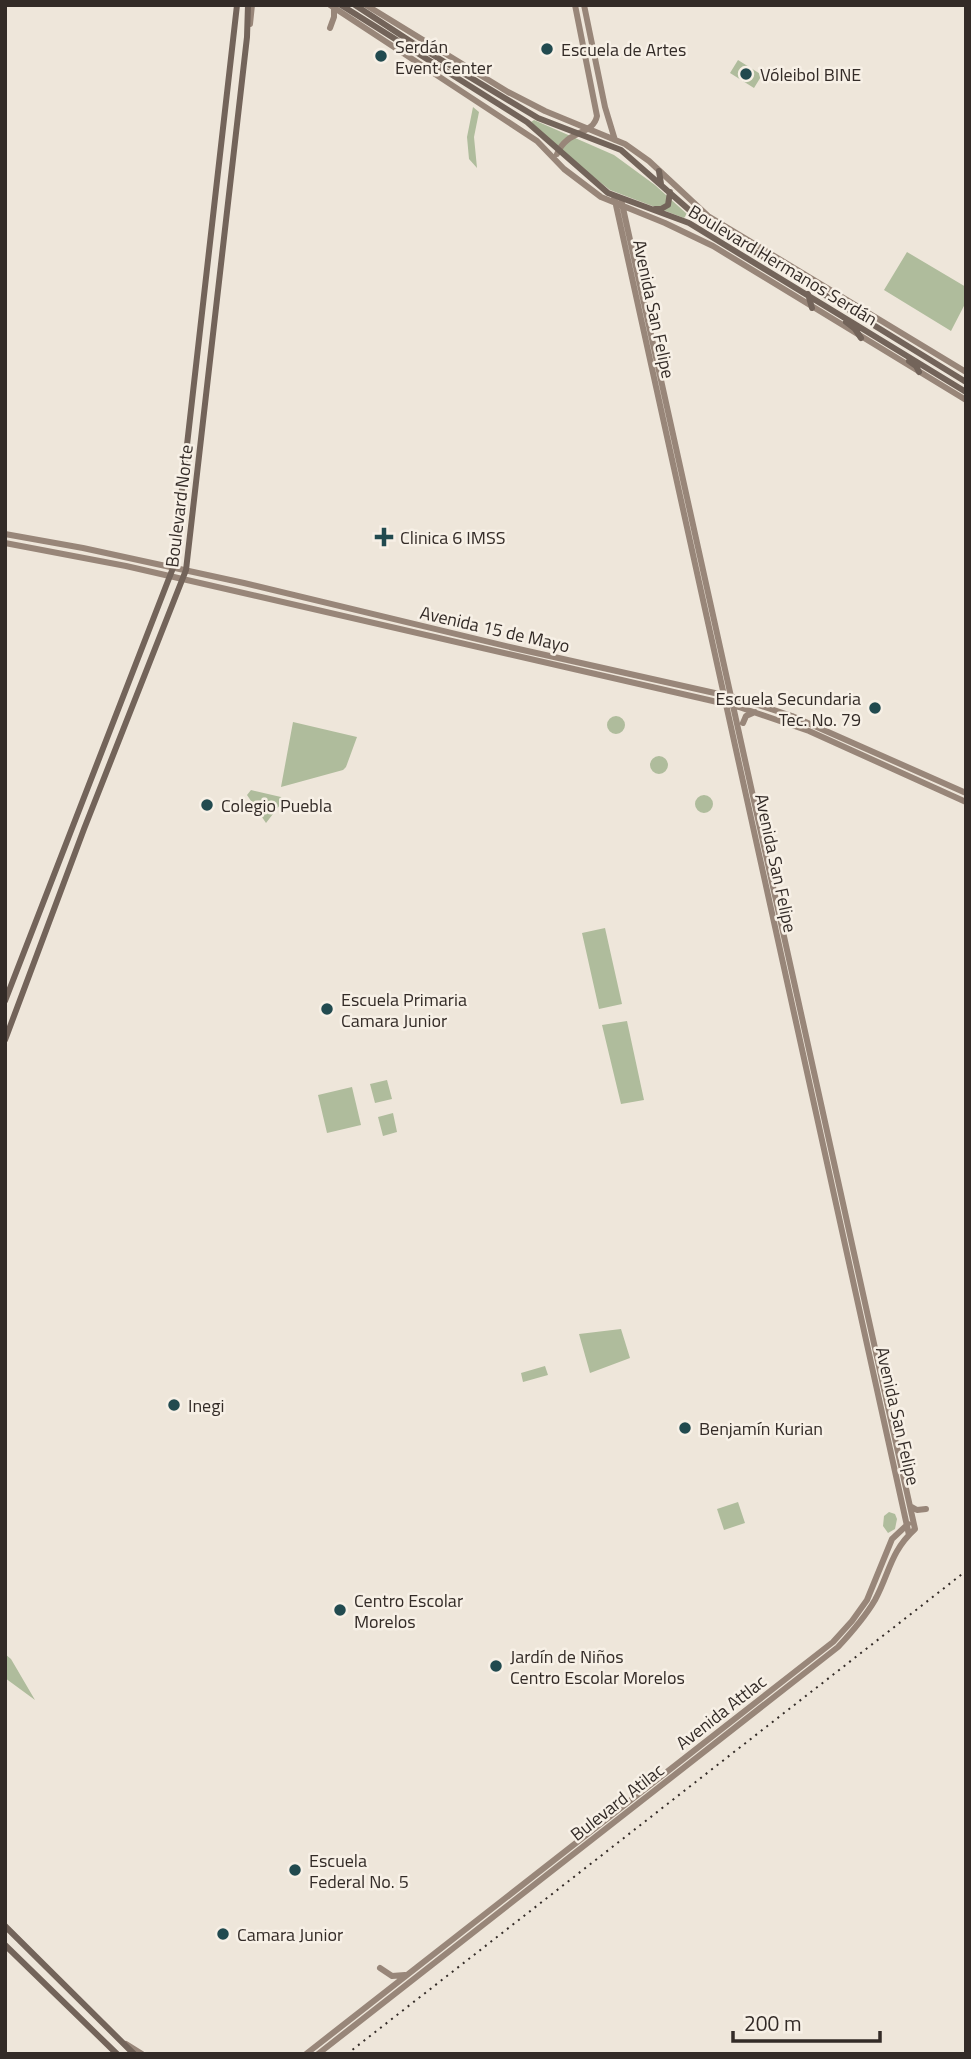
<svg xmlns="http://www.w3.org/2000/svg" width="971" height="2059" font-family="'Titillium Web',sans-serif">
  <rect width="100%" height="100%" fill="#eee6da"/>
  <path fill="#afbc9c" d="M 738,60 L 762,75 L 754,88 L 730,73 Z
    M 473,107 L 479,112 L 474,137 L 477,168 L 469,159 L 467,137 Z
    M 534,120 L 614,155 L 655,185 L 687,214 L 684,218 L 610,190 L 572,160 L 531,122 Z
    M 907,252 L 966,287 L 966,302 L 951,331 L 884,290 Z
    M607 725a9 9 0 1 1 18 0a9 9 0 1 1-18 0Z
    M 293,722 L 357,737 L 346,767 L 343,770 L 281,787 Z
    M650 765a9 9 0 1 1 18 0a9 9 0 1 1-18 0Z
    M 251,790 L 281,797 L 283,801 L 266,823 L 247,795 Z
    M695 804a9 9 0 1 1 18 0a9 9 0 1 1-18 0Z
    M 605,928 L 622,1004 L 599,1009 L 582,933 Z
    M 627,1021 L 644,1100 L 621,1104 L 602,1025 Z
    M 387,1080 L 392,1099 L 375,1103 L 370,1084 Z
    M 352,1087 L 361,1125 L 327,1133 L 318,1095 Z
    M 393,1113 L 397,1132 L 383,1136 L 378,1117 Z
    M 621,1329 L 630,1358 L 590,1373 L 579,1334 Z
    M 545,1366 L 548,1375 L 523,1382 L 521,1373 Z
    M 738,1502 L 745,1523 L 724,1530 L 717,1509 Z
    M 889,1512 L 895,1514 L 897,1519 L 895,1529 L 888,1533 L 883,1526 L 884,1516 Z
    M 5,1654 L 11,1659 L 35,1700 L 5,1678 Z"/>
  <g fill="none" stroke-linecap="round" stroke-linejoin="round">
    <path stroke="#988679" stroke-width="6" d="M 330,5 L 537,141 L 564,169 L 601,197 L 665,223 L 713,246 L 966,400
      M 366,5 L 508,92 L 545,111 L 625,144 L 649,161 L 708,216 L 966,372
      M 584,5 L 605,107 L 615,140
      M 250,24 L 252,5
      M 330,28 L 334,17 L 334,8
      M 557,154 C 567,129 593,136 597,116 L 575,5
      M 614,196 L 909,1535
      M 5,534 L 83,548 L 244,583 L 514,648 L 737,698 L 792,716 L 966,793
      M 5,543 L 126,566 L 739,707 L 809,731 L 966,802
      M 743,723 L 746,716 L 755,712
      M 910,1506 L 917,1510 L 926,1509
      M 380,1968 L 392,1976 L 405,1975
      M 126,2044 L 142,2054
      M 306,2054 L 833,1642 L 852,1621 L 867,1600 L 892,1539 L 908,1524
      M 318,2054 L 838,1647 C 852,1632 865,1617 875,1600 C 890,1572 890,1552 915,1529 L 621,199"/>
    <path stroke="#73645a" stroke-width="6" d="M 341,5 L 527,122 L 608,193 L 689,223 L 966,392
      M 355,5 L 413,43 L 538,118 L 621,150 L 695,215 L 966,382
      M 659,171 L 661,184
      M 655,209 L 661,209 L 668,205 L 670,192
      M 808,294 L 812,308
      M 846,322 L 855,329 L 861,338
      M 909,361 L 916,366 L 919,372
      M 5,1001 L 173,568 L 237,5
      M 5,1040 L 84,829 L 186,570 L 247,37 L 248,5
      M 5,1926 L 134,2054
      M 5,1945 L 117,2054"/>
    <path stroke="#332b27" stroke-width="2" stroke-dasharray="2 5" stroke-linecap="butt" d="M 347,2054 L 966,1571"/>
  </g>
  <g fill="#214a4f" stroke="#f7f0e6" stroke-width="2.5">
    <circle cx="547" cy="49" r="7"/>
    <circle cx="381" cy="56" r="7"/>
    <circle cx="746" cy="74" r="7"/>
    <path d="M380.5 526.5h7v7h7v7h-7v7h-7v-7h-7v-7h7z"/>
    <circle cx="875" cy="708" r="7"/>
    <circle cx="207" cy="805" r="7"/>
    <circle cx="327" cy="1009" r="7"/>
    <circle cx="174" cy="1405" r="7"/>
    <circle cx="685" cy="1428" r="7"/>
    <circle cx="340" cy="1610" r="7"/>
    <circle cx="496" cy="1666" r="7"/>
    <circle cx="295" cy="1870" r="7"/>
    <circle cx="223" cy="1934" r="7"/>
  </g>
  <g text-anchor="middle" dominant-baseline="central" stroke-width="5" stroke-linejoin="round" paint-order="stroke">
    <g font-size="18" fill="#332b27" stroke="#f7f0e6" text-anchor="start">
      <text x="395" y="46">Serdán<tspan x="395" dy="21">Event Center</tspan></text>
      <text x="561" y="49">Escuela de Artes</text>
      <text x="760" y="74">Vóleibol BINE</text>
      <text x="400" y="537">Clinica 6 IMSS</text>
      <text x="861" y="698" text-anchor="end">Escuela Secundaria<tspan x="861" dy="21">Tec. No. 79</tspan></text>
      <text x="221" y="805">Colegio Puebla</text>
      <text x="341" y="999">Escuela Primaria<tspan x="341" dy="21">Camara Junior</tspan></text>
      <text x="188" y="1405">Inegi</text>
      <text x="699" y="1428">Benjamín Kurian</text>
      <text x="354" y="1600">Centro Escolar<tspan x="354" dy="21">Morelos</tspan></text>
      <text x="510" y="1656">Jardín de Niños<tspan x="510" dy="21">Centro Escolar Morelos</tspan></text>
      <text x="309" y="1860">Escuela<tspan x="309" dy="21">Federal No. 5</tspan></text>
      <text x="237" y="1934">Camara Junior</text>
    </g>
    <g font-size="18" fill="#332b27" stroke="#f7f0e6">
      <text transform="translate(783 265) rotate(31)">Boulevard Hermanos Serdán</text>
      <text transform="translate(654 309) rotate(78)">Avenida San Felipe</text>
      <text transform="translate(179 506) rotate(-83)">Boulevard Norte</text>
      <text transform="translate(495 629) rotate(13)">Avenida 15 de Mayo</text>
      <text transform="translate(776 863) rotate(78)">Avenida San Felipe</text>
      <text transform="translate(898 1416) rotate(77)">Avenida San Felipe</text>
      <text transform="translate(721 1712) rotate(-38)">Avenida Attlac</text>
      <text transform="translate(617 1802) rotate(-38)">Bulevard Atilac</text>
    </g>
  </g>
  <rect width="971" height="2059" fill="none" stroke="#332b27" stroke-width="14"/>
  <path d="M733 2031v10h147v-10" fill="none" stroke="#332b27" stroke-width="3.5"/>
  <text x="744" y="2031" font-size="21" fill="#332b27" stroke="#f7f0e6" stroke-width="5" paint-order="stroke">200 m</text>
</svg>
